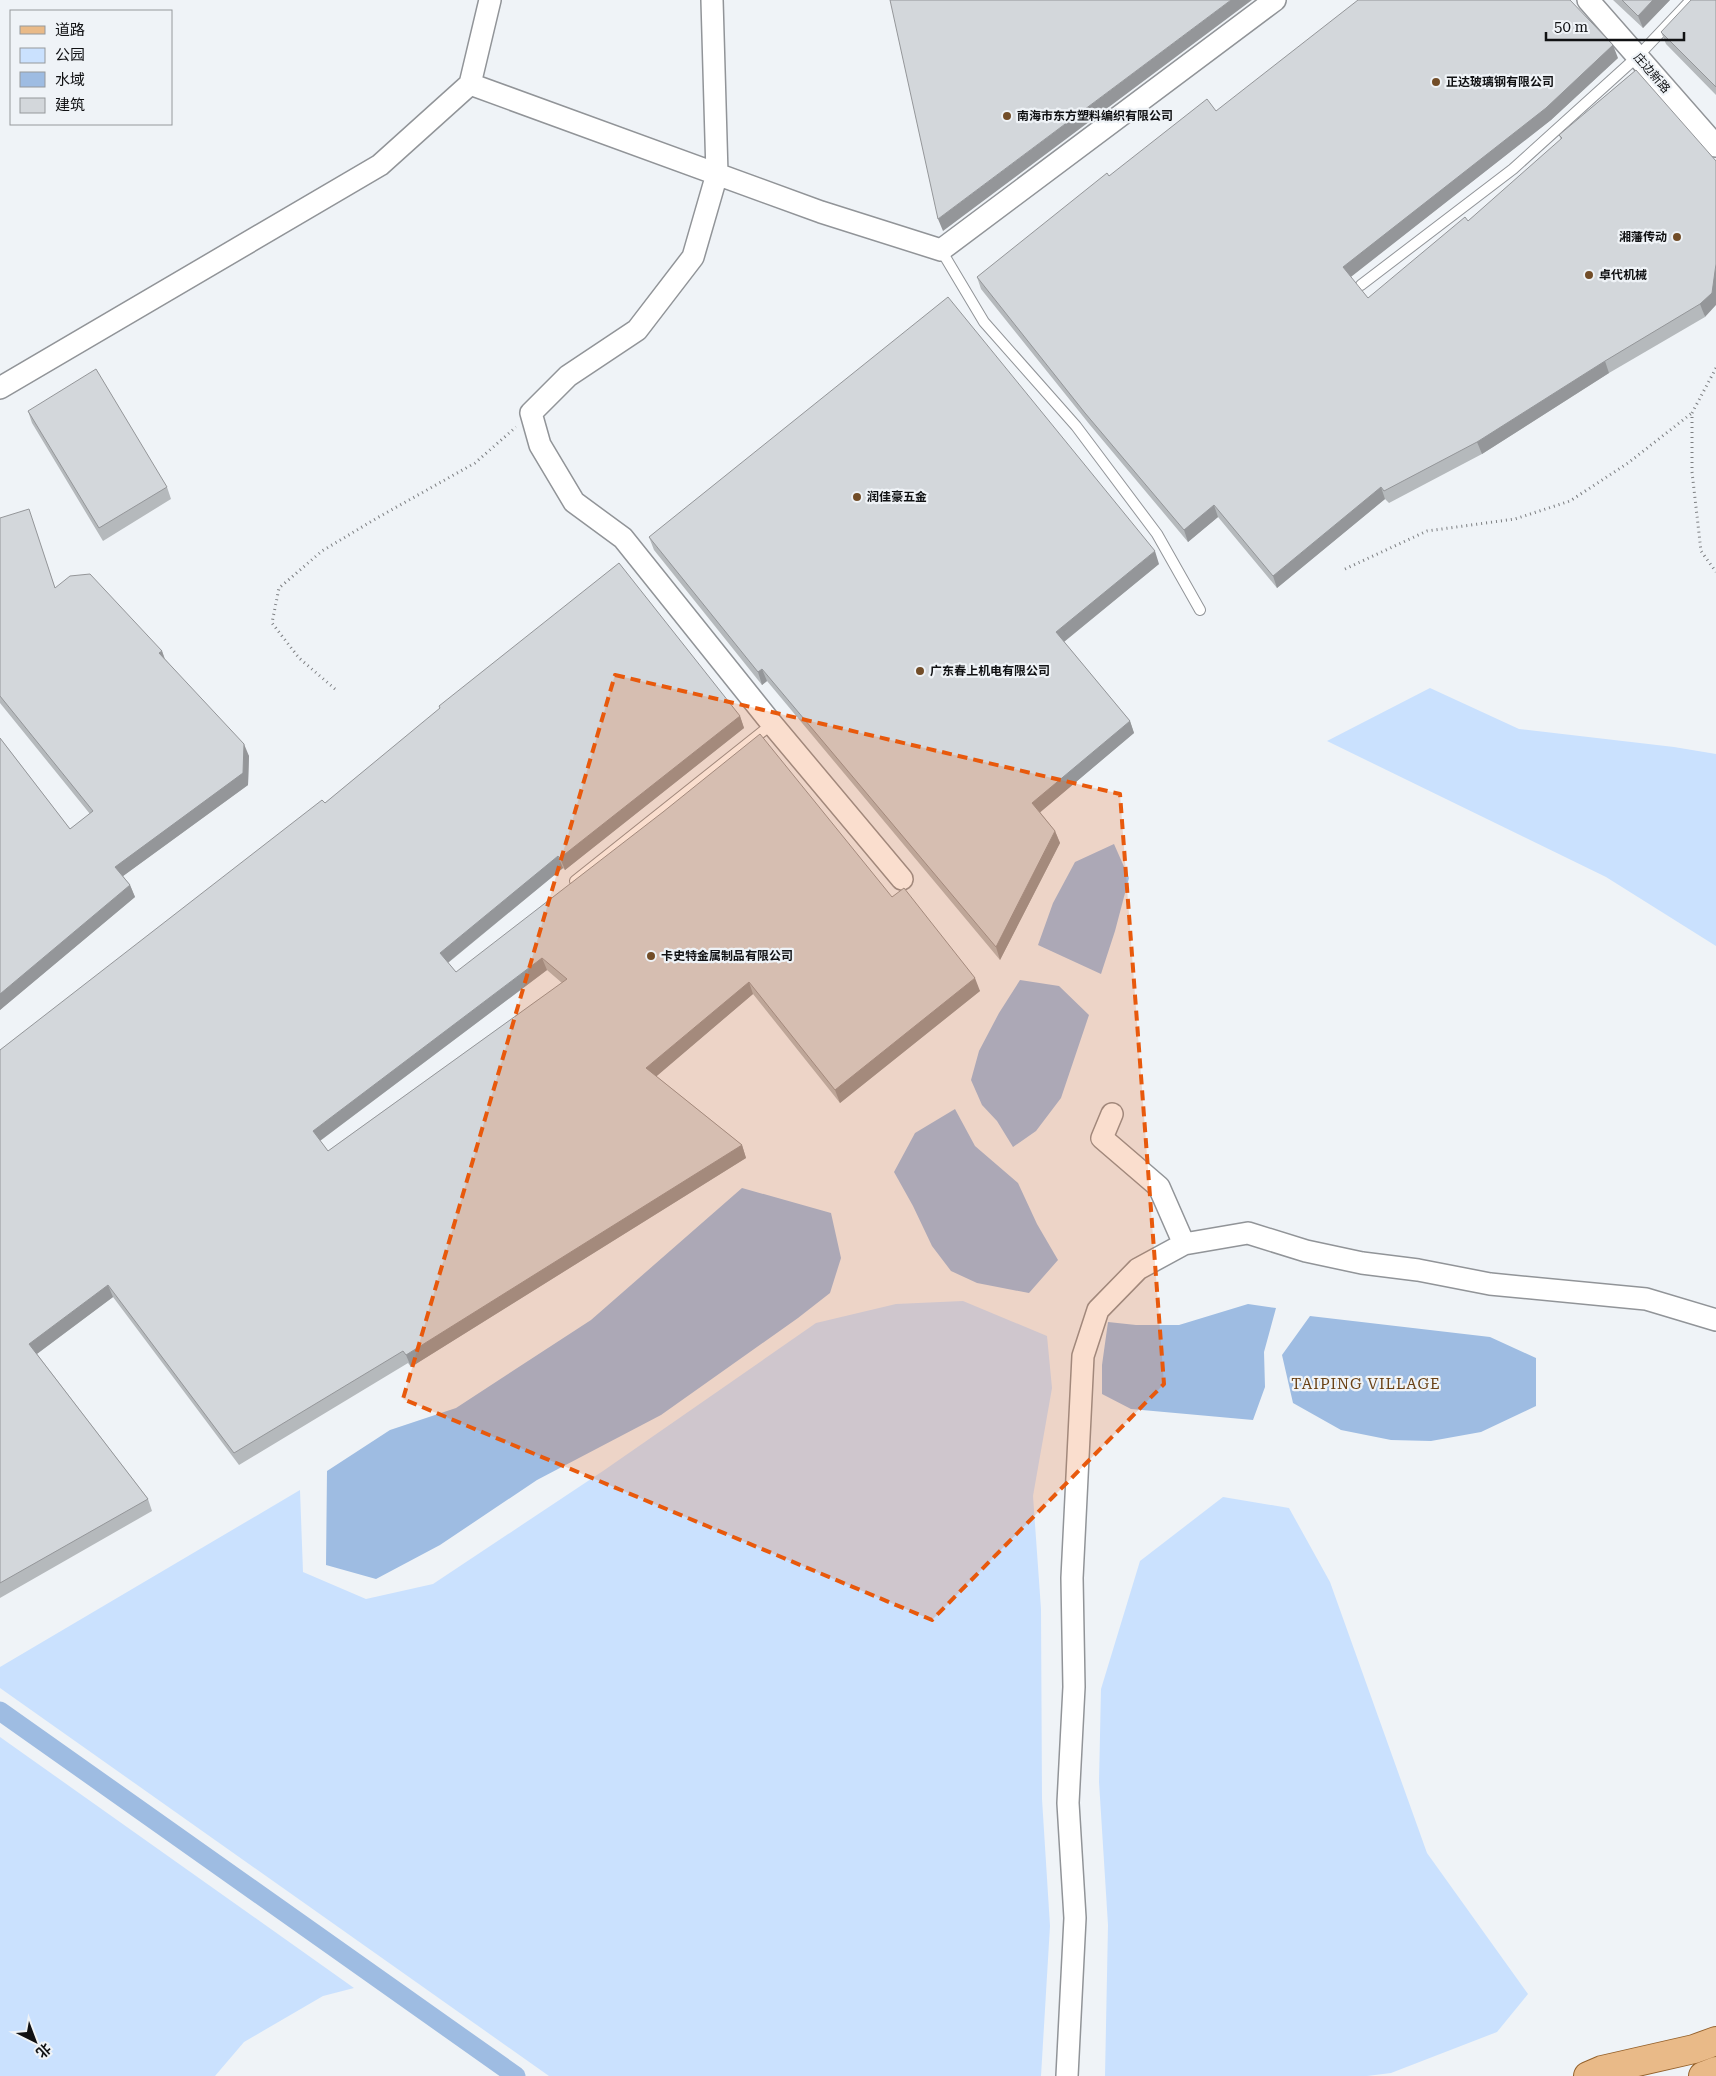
<svg xmlns="http://www.w3.org/2000/svg" width="1716" height="2076" font-family="'Roboto Serif','Noto Sans SC',serif">
  <rect width="100%" height="100%" fill="#eff3f7"/>
  <path fill="#cae1fe" d="M 1430,688 L 1519,729 L 1674,747 L 1716,754 L 1716,946 L 1606,877 L 1327,741 Z
    M 963,1301 L 1047,1336 L 1052,1388 L 1033,1496 L 1041,1609 L 1042,1799 L 1050,1926 L 1041,2076 L 549,2076 L 0,1688 L 0,1667 L 300,1490 L 303,1572 L 366,1599 L 433,1584 L 603,1471 L 816,1323 L 896,1304 Z
    M 1223,1497 L 1289,1508 L 1330,1582 L 1427,1853 L 1528,1994 L 1497,2032 L 1391,2073 L 1367,2076 L 1105,2076 L 1108,1925 L 1099,1782 L 1101,1689 L 1140,1561 Z
    M 0,1737 L 354,1988 L 323,1996 L 244,2042 L 215,2076 L 0,2076 Z"/>
  <path fill="#9ebce2" d="M 1114,844 L 1129,878 L 1115,931 L 1101,974 L 1038,945 L 1053,903 L 1075,862 Z
    M 1020,980 L 1059,986 L 1089,1015 L 1061,1098 L 1036,1131 L 1013,1147 L 997,1121 L 982,1105 L 971,1080 L 979,1051 L 999,1013 Z
    M 955,1109 L 975,1146 L 1018,1183 L 1037,1224 L 1058,1260 L 1029,1293 L 977,1283 L 951,1271 L 932,1246 L 913,1206 L 894,1172 L 915,1133 Z
    M 742,1188 L 831,1213 L 841,1258 L 830,1293 L 798,1318 L 661,1415 L 537,1480 L 440,1545 L 376,1579 L 326,1565 L 327,1471 L 390,1430 L 456,1408 L 591,1320 Z
    M 1248,1304 L 1276,1308 L 1264,1352 L 1265,1387 L 1253,1420 L 1131,1409 L 1102,1394 L 1102,1365 L 1108,1322 L 1136,1325 L 1179,1325 Z
    M 1310,1316 L 1490,1337 L 1536,1358 L 1536,1406 L 1481,1432 L 1431,1441 L 1391,1440 L 1341,1430 L 1293,1403 L 1282,1355 Z"/>
  <g fill="none" stroke-linecap="round" stroke-linejoin="round">
    <path stroke="#9ebce2" stroke-width="19" d="M 0,1711 L 516,2076"/>
    <defs>
      <path id="service" d="M 941,250 L 984,322 L 1076,426 L 1157,534 L 1200,610
        M 1361,285 L 1513,169 L 1638,56 L 1691,0
        M 575,881 L 772,724"/>
      <path id="minor" d="M 712,0 L 717,174 L 693,257 L 637,330 L 568,376 L 531,413 L 540,445 L 574,502 L 623,538 L 772,724 L 902,879
        M 1588,0 L 1716,146
        M 470,84 L 490,0
        M 0,388 L 380,165 L 470,84 L 821,212 L 941,250 L 1275,0
        M 1112,1114 L 1102,1138 L 1159,1187 L 1184,1244
        M 1067,2076 L 1075,1918 L 1068,1803 L 1074,1687 L 1072,1578 L 1083,1356 L 1098,1310 L 1138,1269 L 1184,1244 L 1248,1233 L 1306,1251 L 1362,1263 L 1418,1270 L 1490,1284 L 1646,1299 L 1716,1320"/>
      <path id="primary" d="M 1588,2076 L 1602,2070 L 1694,2049 L 1716,2041
        M 1703,2076 L 1716,2071"/>
    </defs>
    <use href="#service" stroke="#919498" stroke-width="12"/>
    <use href="#minor" stroke="#919498" stroke-width="24"/>
    <use href="#primary" stroke="#94612b" stroke-width="30"/>
    <path stroke="#7c7e81" stroke-width="3" stroke-dasharray="1 4" stroke-linecap="butt" d="M 1716,368 L 1692,413 L 1692,472 L 1701,551 L 1716,572
      M 1345,569 L 1427,531 L 1515,519 L 1570,501 L 1628,463 L 1692,413
      M 335,689 L 299,658 L 272,623 L 279,588 L 322,551 L 377,518 L 475,463 L 516,427"/>
    <use href="#service" stroke="#fff" stroke-width="10"/>
    <use href="#minor" stroke="#fff" stroke-width="21"/>
    <use href="#primary" stroke="#e9ba88" stroke-width="28"/>
  </g>
  <path fill="#b5b9bc" fill-rule="evenodd" d="M 1613,0 L 1670,0 L 1643,28 Z
    M 1716,0 L 1716,95 L 1666,44 L 1661,32 Z
    M 1618,58 L 1551,120 L 1350,277 L 1368,298 L 1468,221 L 1561,140 L 1559,135 L 1636,70 L 1705,317 L 1609,373 L 1482,454 L 1389,503 L 1385,499 L 1277,588 L 1218,517 L 1188,542 L 1090,425 L 981,289 L 977,277 L 1109,176 L 1216,111 Z
    M 28,411 L 167,487 L 171,499 L 103,541 L 32,423 Z
    M 0,518 L 33,522 L 55,588 L 162,651 L 165,659 L 249,756 L 248,785 L 123,876 L 130,885 L 135,897 L 0,1010 L 0,738 L 70,829 L 90,814 L 0,703 Z
    M 649,537 L 1159,564 L 1064,642 L 1130,721 L 1134,733 L 1040,812 L 1055,831 L 1060,843 L 1000,960 L 767,681 L 762,685 L 654,550 Z
    M 439,706 L 740,716 L 744,728 L 565,870 L 563,868 L 448,963 L 456,972 L 892,897 L 980,991 L 840,1103 L 753,994 L 656,1076 L 742,1145 L 746,1158 L 411,1367 L 408,1363 L 239,1465 L 113,1297 L 37,1354 L 148,1499 L 152,1511 L 0,1598 L 0,1050 L 325,803 L 440,709 ZM 547,970 L 562,983 L 328,1151 L 320,1141 Z"/>
  <path fill="#949699" d="M 1231,0 L 1252,0 L 943,231 L 938,219 Z
    M 1653,0 L 1670,0 L 1643,28 L 1638,16 Z
    M 1613,45 L 1618,58 L 1551,120 L 1347,280 L 1343,267 Z
    M 1716,264 L 1716,305 L 1705,317 L 1700,304 Z
    M 1605,361 L 1609,373 L 1482,454 L 1477,442 Z
    M 1381,487 L 1385,499 L 1277,588 L 1273,576 Z
    M 1214,505 L 1218,517 L 1188,542 L 1184,530 Z
    M 1155,551 L 1159,564 L 1060,645 L 1056,632 Z
    M 162,651 L 166,663 L 159,653 Z
    M 762,669 L 767,681 L 762,685 L 758,672 Z
    M 740,716 L 744,728 L 565,870 L 560,858 Z
    M 1130,721 L 1134,733 L 1037,815 L 1032,803 Z
    M 244,744 L 249,756 L 248,785 L 119,879 L 115,867 Z
    M 1055,831 L 1060,843 L 1000,960 L 996,947 Z
    M 558,856 L 563,868 L 445,965 L 440,953 Z
    M 130,885 L 135,897 L 0,1010 L 0,994 Z
    M 542,958 L 547,970 L 317,1143 L 313,1131 Z
    M 975,978 L 980,991 L 840,1103 L 835,1090 Z
    M 749,982 L 753,994 L 651,1081 L 646,1068 Z
    M 742,1145 L 746,1158 L 411,1367 L 406,1355 Z
    M 108,1285 L 113,1297 L 34,1356 L 29,1344 Z"/>
  <path fill="#d3d7db" stroke="#949699" fill-rule="evenodd" d="M 890,0 L 1231,0 L 938,219 Z
    M 1358,0 L 1570,0 L 1613,45 L 1546,108 L 1343,267 L 1368,298 L 1465,217 L 1468,221 L 1562,138 L 1559,135 L 1636,70 L 1716,161 L 1716,264 L 1712,293 L 1700,304 L 1605,361 L 1477,442 L 1384,491 L 1381,487 L 1273,576 L 1214,505 L 1184,530 L 1085,413 L 977,277 L 1107,173 L 1109,176 L 1207,99 L 1216,111 Z
    M 1622,0 L 1653,0 L 1638,16 Z
    M 1691,0 L 1716,0 L 1716,87 L 1661,32 Z
    M 948,297 L 1155,551 L 1056,632 L 1130,721 L 1032,803 L 1055,831 L 996,947 L 762,669 L 758,672 L 649,537 Z
    M 96,369 L 167,487 L 99,528 L 28,411 Z
    M 29,509 L 55,588 L 70,576 L 90,574 L 162,651 L 159,653 L 244,744 L 243,773 L 115,867 L 130,885 L 0,994 L 0,738 L 70,829 L 93,811 L 0,696 L 0,518 Z
    M 619,563 L 740,716 L 560,858 L 558,856 L 440,953 L 456,972 L 663,812 L 760,734 L 892,897 L 904,888 L 975,978 L 835,1090 L 749,982 L 646,1068 L 742,1145 L 406,1355 L 403,1351 L 234,1453 L 108,1285 L 29,1344 L 148,1499 L 0,1583 L 0,1050 L 322,800 L 325,803 L 440,708 L 439,706 ZM 542,958 L 567,979 L 328,1151 L 313,1131 Z"/>
  <path fill="#e8590c" fill-opacity="0.2" stroke="#e8590c" stroke-width="4" stroke-dasharray="10 6" stroke-linejoin="round" d="M 615,675 L 1120,794 L 1164,1384 L 932,1620 L 403,1399 Z"/>
  <g fill="#724d28" stroke="#eff3f7" stroke-width="2">
    <circle cx="1436" cy="82" r="5"/>
    <circle cx="1007" cy="116" r="5"/>
    <circle cx="1677" cy="237" r="5"/>
    <circle cx="1589" cy="275" r="5"/>
    <circle cx="857" cy="497" r="5"/>
    <circle cx="920" cy="671" r="5"/>
    <circle cx="651" cy="956" r="5"/>
  </g>
  <g text-anchor="middle" dominant-baseline="central" stroke-width="4.5" stroke-linejoin="round" paint-order="stroke">
    <g font-size="12" fill="#101113" stroke="#eff3f7">
      <text transform="translate(1652 73) rotate(49)">庄边新路</text>
    </g>
    <g font-size="12" font-weight="bold" fill="#101113" stroke="#eff3f7" text-anchor="start">
      <text x="1446" y="82">正达玻璃钢有限公司</text>
      <text x="1017" y="116">南海市东方塑料编织有限公司</text>
      <text x="1667" y="237" text-anchor="end">湘藩传动</text>
      <text x="1599" y="275">卓代机械</text>
      <text x="867" y="497">润佳豪五金</text>
      <text x="930" y="671">广东春上机电有限公司</text>
      <text x="661" y="956">卡史特金属制品有限公司</text>
    </g>
    <g font-size="15" letter-spacing="1" fill="#694115" stroke="#eff3f7">
      <text x="1366" y="1384">TAIPING VILLAGE</text>
    </g>
  </g>
  <rect x="10" y="10" width="162" height="115" fill="#eff3f7" stroke="#96999c"/>
  <rect x="20" y="26" width="25" height="8" fill="#e9ba88" stroke="#96999c"/>
  <text x="55" y="35" font-size="15" fill="#101113">道路</text>
  <rect x="20" y="48" width="25" height="15" fill="#cae1fe" stroke="#96999c"/>
  <text x="55" y="60" font-size="15" fill="#101113">公园</text>
  <rect x="20" y="72" width="25" height="15" fill="#9ebce2" stroke="#96999c"/>
  <text x="55" y="85" font-size="15" fill="#101113">水域</text>
  <rect x="20" y="98" width="25" height="15" fill="#d3d7db" stroke="#96999c"/>
  <text x="55" y="110" font-size="15" fill="#101113">建筑</text>
  <g transform="translate(35 2041) rotate(138)" stroke="#eff3f7" stroke-width="4" paint-order="stroke">
  <path d="M0-4L9 19L0 12L-9 19Z" fill="#101113"/>
  <text y="-8" font-size="14" font-weight="bold" text-anchor="middle" fill="#101113">北</text>
  </g>
  <path d="M1546 32v8h138v-8" fill="none" stroke="#101113" stroke-width="2.5"/>
  <text x="1554" y="32" font-size="15" fill="#101113" stroke="#eff3f7" stroke-width="4" paint-order="stroke">50 m</text>
</svg>
